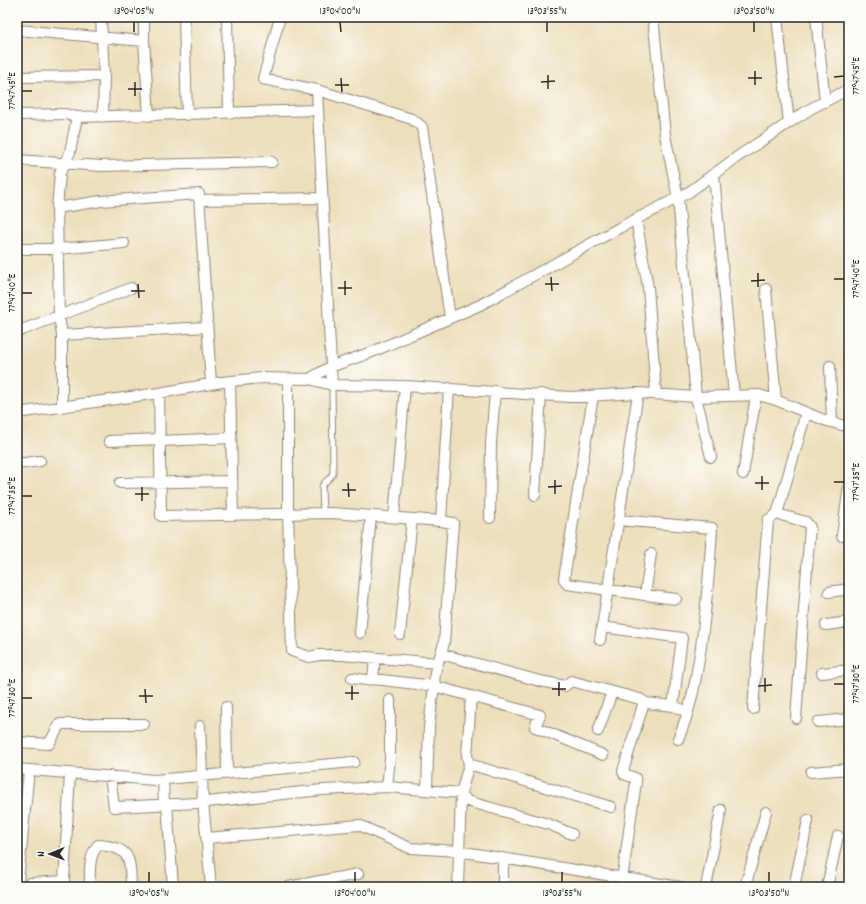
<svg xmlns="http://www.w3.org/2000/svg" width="866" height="904" font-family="Dekko,sans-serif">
  <rect width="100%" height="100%" fill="#fdfcf7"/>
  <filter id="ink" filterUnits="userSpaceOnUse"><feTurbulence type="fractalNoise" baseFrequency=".025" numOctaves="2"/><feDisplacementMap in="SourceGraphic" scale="8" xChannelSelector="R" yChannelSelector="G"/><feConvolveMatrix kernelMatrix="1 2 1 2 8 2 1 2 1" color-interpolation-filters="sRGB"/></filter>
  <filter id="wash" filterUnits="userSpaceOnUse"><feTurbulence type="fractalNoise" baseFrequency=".012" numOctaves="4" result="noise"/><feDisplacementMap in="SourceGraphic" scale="16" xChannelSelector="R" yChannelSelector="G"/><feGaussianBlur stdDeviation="0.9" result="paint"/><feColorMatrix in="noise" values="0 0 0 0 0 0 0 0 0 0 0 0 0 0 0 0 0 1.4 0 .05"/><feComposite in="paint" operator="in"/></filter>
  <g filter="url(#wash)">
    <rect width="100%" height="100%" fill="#eddfbc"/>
  </g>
  <g filter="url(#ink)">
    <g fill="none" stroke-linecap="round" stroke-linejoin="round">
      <defs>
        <path id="lane" d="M 323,513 L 322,487 C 324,480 332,479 333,472 L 332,385"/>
        <path id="street" d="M 101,17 L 104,76 L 103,117
          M 184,17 L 187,115
          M 227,17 L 229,113
          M 280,17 L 263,79 L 317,90 L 412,119 L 422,127 L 450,318
          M 653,17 L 665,135 L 678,198 L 696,397 L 711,457
          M 777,17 L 789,123
          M 816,17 L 825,102
          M 17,30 L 144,41 L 149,116
          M 144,41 L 144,17
          M 17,77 L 104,76
          M 317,90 L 332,385 L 405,386 L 570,397 L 638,393 L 696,397 L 759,395 L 776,400 L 824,420 L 849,427
          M 17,115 L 65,114 L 77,117 L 317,110
          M 17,160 L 101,166 L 272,162
          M 714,175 L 734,396
          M 199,200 L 321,198
          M 57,208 L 101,201 L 199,194 L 211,384
          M 636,219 L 648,287 L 656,394
          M 17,249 L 58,249 L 124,243
          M 766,289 L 776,400
          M 17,332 L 131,288
          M 62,335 L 207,327
          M 830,366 L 832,422
          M 288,379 L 288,513 L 292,651 L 309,657 L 319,655 L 342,655 L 438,663
          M 309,379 L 332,385
          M 230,381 L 233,515
          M 159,393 L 161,516 L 332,513 L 441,521 L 449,388
          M 593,396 L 564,579 L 567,584 L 645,595 L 651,554
          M 62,406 L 62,335 L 59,316 L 57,208 L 60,173 L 70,152 L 77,117
          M 17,413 L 159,393 L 222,382 L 262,378 L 309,379 L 330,367 L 372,352 L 480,305 L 619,228 L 689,192 L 740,155 L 810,109 L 849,89
          M 109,441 L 160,439
          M 160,441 L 231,438
          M 17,464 L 40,461
          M 743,474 L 756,396
          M 120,483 L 232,481
          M 535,495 L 541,394
          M 777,514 L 806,522 L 810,527 L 796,718
          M 394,517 L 405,386
          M 490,518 L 491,443 L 495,391
          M 618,520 L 712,528 C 710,568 706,608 701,647 C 696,679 691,710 678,739
          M 441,521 L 453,523 L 444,643 L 435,672 L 434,686 L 540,715 L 535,727 L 603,755
          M 842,536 L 849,485
          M 829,592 L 849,589
          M 645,595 L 676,599
          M 826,625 L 849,622
          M 602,627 L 682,638 L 673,706
          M 360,633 L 371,516
          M 400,634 L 412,519
          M 600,640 L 638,393
          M 441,654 L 540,681 L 565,686 L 571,681 L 640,699 L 646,703 L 673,706 L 688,712
          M 375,658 L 373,679 L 434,686 L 429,726 L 427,790
          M 822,673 L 849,670
          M 352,678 L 366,680 L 373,679
          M 226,707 L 227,773
          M 753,709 L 768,520 L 777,514 L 806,413
          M 818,722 L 849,719
          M 200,726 L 203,802 L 211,887
          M 598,731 L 612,692
          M 17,742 L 49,744 L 60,724 L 144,724
          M 469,764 L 611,807
          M 17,769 L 155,780 L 354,762
          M 811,772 L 849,769
          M 110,776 L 114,807 L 197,803 L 322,790 L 387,787 L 461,793 L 467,801 L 548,824 L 572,834
          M 163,779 L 164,805
          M 387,787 L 390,758 L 390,700
          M 167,804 L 173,887
          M 207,838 L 359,825 L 410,848 L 458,851 L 680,887
          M 64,881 L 70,773
          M 18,882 L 29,770
          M 30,883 L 64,881 L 64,887
          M 90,887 C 90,872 88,857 98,845 C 131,847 130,858 131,887
          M 288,887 L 358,874
          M 458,887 L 461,793 L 469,764 L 467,756 L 471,696
          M 503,887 L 503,858
          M 621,887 L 636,782 L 635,778 L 624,774 L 623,771 L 643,705 L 646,703
          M 706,887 L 721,810
          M 745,887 L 766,812
          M 794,887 L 808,820
          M 827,887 L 838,836"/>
      </defs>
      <use href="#lane" stroke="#8c8574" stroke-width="7"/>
      <use href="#street" stroke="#8c8574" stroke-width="12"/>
      <use href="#lane" stroke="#fff" stroke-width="5"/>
      <use href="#street" stroke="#fff" stroke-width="10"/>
    </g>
  </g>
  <path fill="none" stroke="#2b2b2b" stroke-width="1.5" d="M 134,22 L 134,32M 340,22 L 341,32M 547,22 L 547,32M 754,22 L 754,32M 755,71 L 755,85M 548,75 L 548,89M 834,77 L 844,76M 341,78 L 342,92M 748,78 L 762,78M 135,82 L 135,96M 541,82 L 555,81M 335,85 L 349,85M 128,89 L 142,89M 22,91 L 32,91M 758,273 L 758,287M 551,277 L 552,291M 834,279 L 844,279M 345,281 L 345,295M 751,281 L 765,280M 138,284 L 139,298M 545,284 L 559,284M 338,288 L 352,288M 131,291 L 145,291M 22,293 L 32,293M 762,476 L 762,490M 555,480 L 555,494M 834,482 L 844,482M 348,483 L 349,497M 755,483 L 769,483M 142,487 L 142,501M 548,487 L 562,486M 342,490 L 356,490M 135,494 L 149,494M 22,496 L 32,496M 765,678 L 765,692M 559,682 L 559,696M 834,684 L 844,684M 352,686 L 352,700M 758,686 L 772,685M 145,689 L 146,703M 552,689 L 566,689M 345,693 L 359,693M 139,696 L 153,696M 22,698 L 32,698M 149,872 L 149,882M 355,872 L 355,882M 562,872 L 562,882M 769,872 L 769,882"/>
  <rect width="866" height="904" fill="none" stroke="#fdfcf7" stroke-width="44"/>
  <g transform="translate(50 854) rotate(269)" stroke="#fdfcf7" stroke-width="3" paint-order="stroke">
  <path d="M0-3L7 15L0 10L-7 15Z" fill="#2b2b2b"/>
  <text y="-6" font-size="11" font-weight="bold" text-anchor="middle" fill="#2b2b2b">N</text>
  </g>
  <rect x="22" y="22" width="822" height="860" fill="none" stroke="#2b2b2b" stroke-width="1.5"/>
  <g font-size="10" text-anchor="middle" fill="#2b2b2b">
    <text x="134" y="14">13°04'05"N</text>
    <text x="340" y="14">13°04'00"N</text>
    <text x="547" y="14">13°03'55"N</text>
    <text x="754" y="14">13°03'50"N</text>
    <text transform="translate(855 76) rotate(-90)" y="4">77°47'45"E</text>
    <text transform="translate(11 91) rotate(-90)" y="4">77°47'45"E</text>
    <text transform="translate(855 279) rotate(-90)" y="4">77°47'40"E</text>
    <text transform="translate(11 293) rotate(-90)" y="4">77°47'40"E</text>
    <text transform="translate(855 482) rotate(-90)" y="4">77°47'35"E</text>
    <text transform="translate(11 496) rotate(-90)" y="4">77°47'35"E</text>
    <text transform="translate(855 684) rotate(-90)" y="4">77°47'30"E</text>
    <text transform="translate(11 698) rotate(-90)" y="4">77°47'30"E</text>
    <text x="149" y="896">13°04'05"N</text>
    <text x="355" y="896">13°04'00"N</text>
    <text x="562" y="896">13°03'55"N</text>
    <text x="769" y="896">13°03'50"N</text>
  </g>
</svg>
